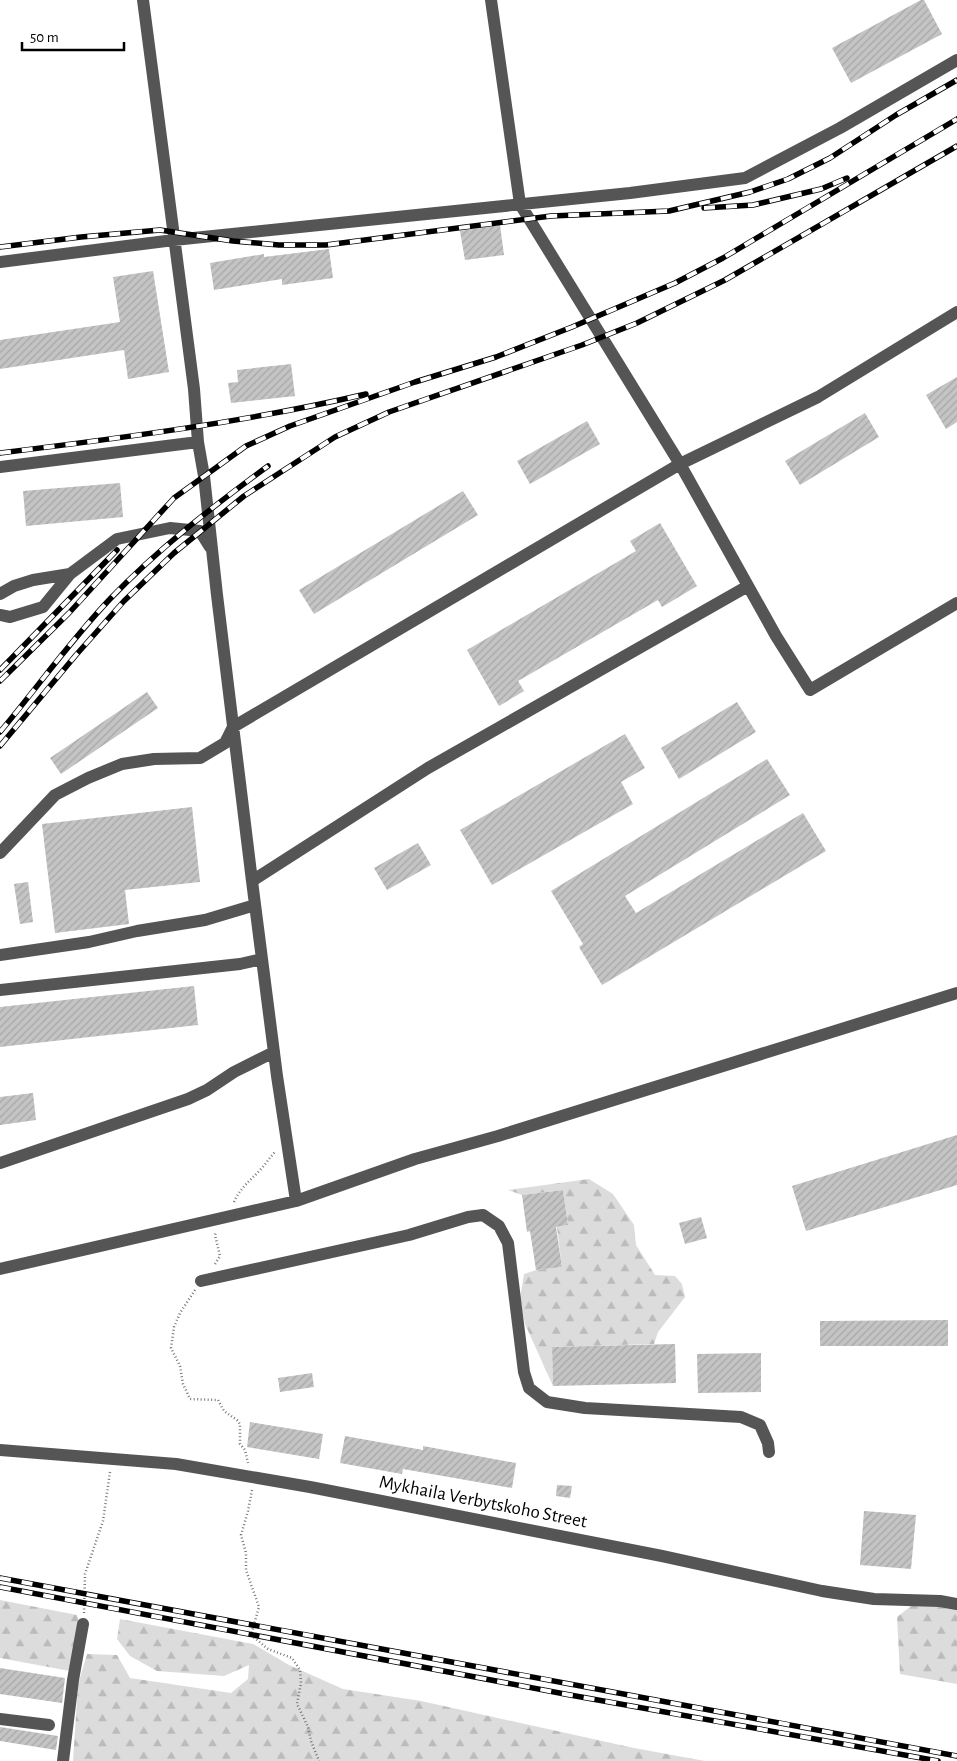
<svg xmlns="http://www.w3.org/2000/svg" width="957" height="1761" font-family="'Alegreya Sans',sans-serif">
  <defs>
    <pattern id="forest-firs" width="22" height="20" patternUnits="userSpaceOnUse" patternTransform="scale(1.25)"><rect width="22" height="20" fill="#dcdcdc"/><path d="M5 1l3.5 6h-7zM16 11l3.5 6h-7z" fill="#bbb"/></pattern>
    <pattern id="building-hatch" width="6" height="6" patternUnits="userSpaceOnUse" patternTransform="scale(1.25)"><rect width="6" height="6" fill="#c4c4c4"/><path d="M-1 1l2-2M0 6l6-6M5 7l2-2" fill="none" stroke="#a7a7a7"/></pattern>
  </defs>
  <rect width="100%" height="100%" fill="#fff"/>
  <path fill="url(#forest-firs)" d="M 589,1179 L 613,1194 L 634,1225 L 636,1245 L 655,1275 L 675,1276 L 682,1284 L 685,1297 L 658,1332 L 654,1344 L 552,1347 L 553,1386 L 525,1324 L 520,1298 L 524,1274 L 536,1270 L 562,1267 L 557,1227 L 568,1225 L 563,1190 L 522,1195 L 508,1190 Z
    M 0,1600 L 77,1615 L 79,1624 L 70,1671 L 0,1658 Z
    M 911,1606 L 942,1606 L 957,1609 L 957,1684 L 900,1674 L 897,1617 Z
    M 120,1619 L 253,1644 L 289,1665 L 343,1689 L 421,1701 L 634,1748 L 705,1761 L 73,1761 L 78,1685 L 87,1654 L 117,1655 L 130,1678 L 231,1693 L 248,1679 L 249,1665 L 224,1676 L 157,1671 L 130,1656 L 117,1639 Z"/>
  <path fill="url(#building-hatch)" d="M 921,0 L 924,0 L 942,34 L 851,83 L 832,48 Z
    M 500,225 L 504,255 L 465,260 L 460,231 Z
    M 329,249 L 333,278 L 282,285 L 282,279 L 214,290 L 210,263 L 264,254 L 264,257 Z
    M 153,271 L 169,372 L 128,379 L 124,350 L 0,369 L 0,340 L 120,322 L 113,277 Z
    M 291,364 L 295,396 L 231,403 L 228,383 L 238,382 L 237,370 Z
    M 957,377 L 957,422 L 946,429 L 926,395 Z
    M 865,413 L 879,437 L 800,485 L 785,461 Z
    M 587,421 L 600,444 L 530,484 L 517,461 Z
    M 120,483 L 123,517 L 26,526 L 23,491 Z
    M 463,491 L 478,515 L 314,614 L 299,590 Z
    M 660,523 L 697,586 L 662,607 L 658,600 L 518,681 L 524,691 L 499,706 L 467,650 L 636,551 L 630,541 Z
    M 147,692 L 158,708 L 61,774 L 50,758 Z
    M 737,702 L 756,732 L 679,779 L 661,748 Z
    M 625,734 L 645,768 L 621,782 L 633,804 L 492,885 L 460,830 Z
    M 767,759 L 790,795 L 625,896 L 636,913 L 803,813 L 826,851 L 602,985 L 579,947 L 583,944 L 551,891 Z
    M 192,807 L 200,882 L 125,890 L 129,924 L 55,933 L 42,824 Z
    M 418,843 L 431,865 L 387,890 L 374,868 Z
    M 28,882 L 33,922 L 20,924 L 14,884 Z
    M 194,986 L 198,1025 L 0,1047 L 0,1007 Z
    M 33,1093 L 36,1120 L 0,1125 L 0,1097 Z
    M 957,1135 L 957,1185 L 806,1231 L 792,1186 Z
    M 563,1190 L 568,1225 L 556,1227 L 562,1267 L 536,1270 L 530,1231 L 527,1232 L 522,1195 Z
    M 701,1217 L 707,1238 L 685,1244 L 679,1223 Z
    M 948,1320 L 948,1346 L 820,1346 L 820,1321 Z
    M 675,1344 L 676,1383 L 553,1386 L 552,1347 Z
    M 761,1353 L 761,1392 L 698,1393 L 697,1354 Z
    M 312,1373 L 314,1387 L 280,1392 L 278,1378 Z
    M 250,1422 L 323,1434 L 319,1459 L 247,1447 Z
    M 345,1436 L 423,1450 L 423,1446 L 516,1463 L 512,1488 L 403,1469 L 402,1474 L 340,1463 Z
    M 557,1485 L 572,1486 L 570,1498 L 556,1496 Z
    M 864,1511 L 916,1515 L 911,1569 L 860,1565 Z
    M 0,1668 L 65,1678 L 62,1703 L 0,1694 Z
    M 0,1727 L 58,1736 L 56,1750 L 0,1741 Z"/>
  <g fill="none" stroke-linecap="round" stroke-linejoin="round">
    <path stroke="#777" stroke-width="2.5" stroke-dasharray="1 2.5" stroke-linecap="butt" d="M 234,1202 C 240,1188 250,1181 260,1170 C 266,1164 270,1157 276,1151
      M 215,1264 L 220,1256 L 215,1235 L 216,1232
      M 195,1290 L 180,1313 L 174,1327 L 171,1348 L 180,1366 L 183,1384 L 190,1399 L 218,1400 L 224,1411 L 237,1420 L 240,1424 L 240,1444 L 245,1450 L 248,1463
      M 252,1490 L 248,1511 L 241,1535 L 246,1553 L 246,1570 L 259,1607 L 251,1635 L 268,1649 L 292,1658 L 300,1670 L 301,1683 L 297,1704 L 308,1727 L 311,1741 L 319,1761
      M 84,1613 L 85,1574 L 103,1521 L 110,1472"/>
    <path stroke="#555" stroke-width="12" d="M 143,0 L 194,389 L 198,442 L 204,476 L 217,595 L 252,881 L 277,1076 L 296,1201
      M 491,0 L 520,204 L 680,464 L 776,636 L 810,690 L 957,603
      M 0,262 L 174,240 L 630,193 L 745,178 L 840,128 L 957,60
      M 0,467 L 198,442
      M 0,594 L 14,586 L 33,580 L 70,574
      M 0,615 L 10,617 L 43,607 L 70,574 L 117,539 L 170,528 L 200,531 L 210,547
      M 0,853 L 55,795 L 88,778 L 122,764 L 154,759 L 200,758 L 225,743 L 233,727 L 680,464 L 818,397 L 957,312
      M 252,881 L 428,768 L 748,586
      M 0,955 L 89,942 L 137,931 L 205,920 L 255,905
      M 0,990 L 240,964 L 262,959
      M 0,1163 L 188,1099 L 207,1090 L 234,1072 L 274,1052
      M 0,1269 L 296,1201 L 415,1159 L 498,1136 L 957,993
      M 201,1281 L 409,1235 L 468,1217 L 483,1215 L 499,1226 L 508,1243 L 524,1372 L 529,1388 L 547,1402 L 585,1408 L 741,1417 L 760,1425 L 768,1443 L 769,1452
      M 0,1450 L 176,1464 L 310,1487 L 662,1556 L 822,1591 L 874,1599 L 940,1601 L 957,1604
      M 0,1719 L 49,1725
      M 63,1761 L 73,1680 L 83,1624"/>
    <defs>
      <path id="rail" d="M 704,208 L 753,205 L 821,189 L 847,178
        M 0,247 L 81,237 L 160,230 L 233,241 L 279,245 L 326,245 L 551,216 L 669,211 L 750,192 L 788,179 L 830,158 L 896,115 L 957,80
        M 0,453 C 122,438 246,422 366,394
        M 0,670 L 117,550
        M 0,681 L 69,613 L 174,498 L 246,446 L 290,426 L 415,382 L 496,357 L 572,327 L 675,283 L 723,258 L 957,119
        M 0,732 C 37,688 70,641 110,599 C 158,549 212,507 268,466
        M 0,746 L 76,655 L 124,601 L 174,553 L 244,496 L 335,437 L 389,412 L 582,345 L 637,323 L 725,280 L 957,146
        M 0,1578 L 957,1756
        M 0,1587 L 570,1695 L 938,1761"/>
    </defs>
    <use href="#rail" stroke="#000" stroke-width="5.5"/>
    <use href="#rail" stroke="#fff" stroke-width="4" stroke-dasharray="11" stroke-linecap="butt"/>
  </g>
  <g text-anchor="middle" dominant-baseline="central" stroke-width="5" stroke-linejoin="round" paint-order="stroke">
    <g font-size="19" fill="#000" stroke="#fff">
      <text transform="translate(483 1502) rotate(11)">Mykhaila Verbytskoho Street</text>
    </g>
  </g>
  <path d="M22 42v8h102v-8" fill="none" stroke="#000000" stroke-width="2.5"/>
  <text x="30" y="42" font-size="15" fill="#000000" stroke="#ffffff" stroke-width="4" paint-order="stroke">50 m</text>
</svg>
